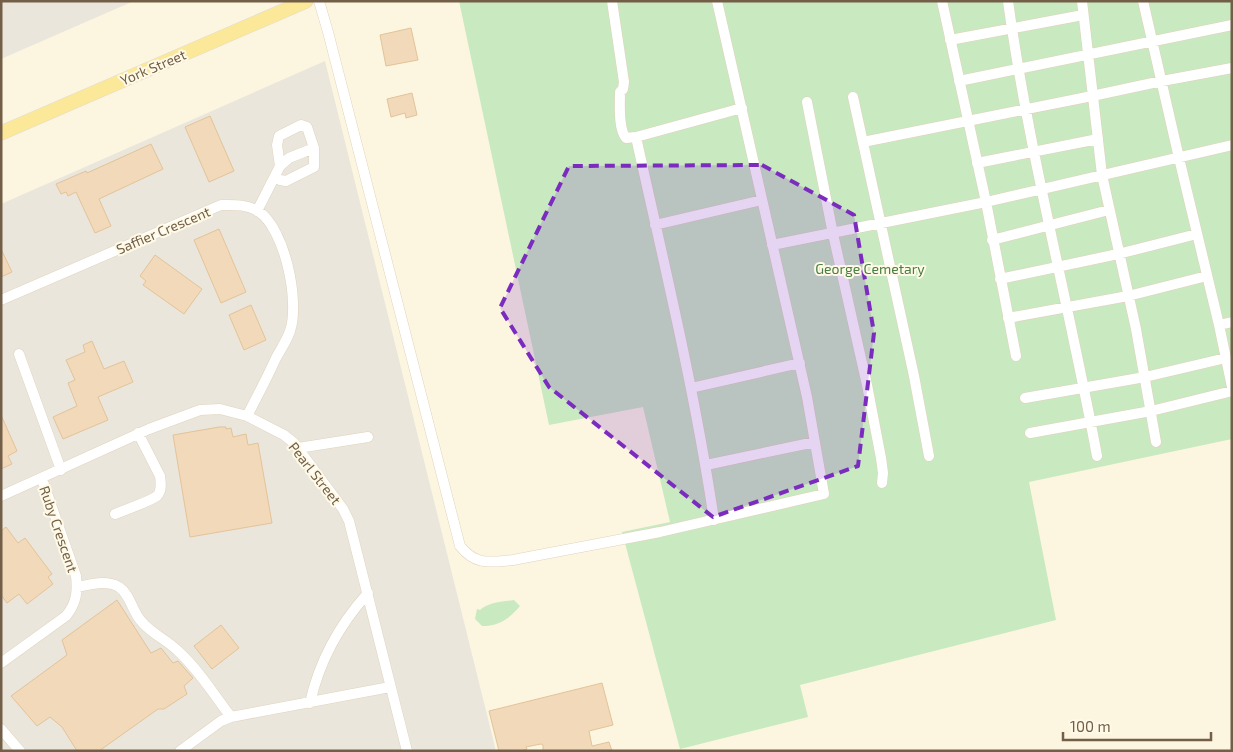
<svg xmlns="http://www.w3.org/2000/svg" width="1233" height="752" font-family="'Exo 2',sans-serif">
  <rect width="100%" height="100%" fill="#fcf6e1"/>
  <path fill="#eae6dc" d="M 1,1 L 134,1 L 1,59 Z
    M 325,61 L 496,751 L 1,751 L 1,204 Z"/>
  <path fill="#c9e9c0" d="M 459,1 L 1232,1 L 1232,439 L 1029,482 L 1056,620 L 800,685 L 808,717 L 680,749 L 622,532 L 670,522 L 643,407 L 549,425 Z
    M 514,600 L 520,606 C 509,619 499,626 482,626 L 475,619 L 477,609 L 480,610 C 489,602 502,602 514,600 Z"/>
  <path fill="#f1d9b9" stroke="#e3c399" d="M 411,28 L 418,60 L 386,66 L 380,35 Z
    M 412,93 L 417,115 L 406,118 L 405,113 L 391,117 L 387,99 Z
    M 210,116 L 234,171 L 209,182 L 185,127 Z
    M 151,144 L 163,169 L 99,199 L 111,226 L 95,233 L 76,192 L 68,196 L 66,192 L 61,194 L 56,184 L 86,171 L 87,173 Z
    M 219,229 L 246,292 L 221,303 L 194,240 Z
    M 1,249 L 12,272 L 1,277 Z
    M 155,255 L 202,289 L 184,314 L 143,285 L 146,281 L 140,276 Z
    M 251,305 L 266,340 L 244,350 L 229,315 Z
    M 92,341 L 104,369 L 124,361 L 133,382 L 98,397 L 108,420 L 63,439 L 53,417 L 77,406 L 68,383 L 75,380 L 66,360 L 85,352 L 83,345 Z
    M 1,415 L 17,451 L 8,456 L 12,464 L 1,469 Z
    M 219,427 L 226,427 L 226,429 L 231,428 L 233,437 L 246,434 L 248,445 L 258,443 L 272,523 L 190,537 L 173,435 Z
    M 6,527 L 18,543 L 25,538 L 52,574 L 48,577 L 53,584 L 27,604 L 19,594 L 7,603 L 1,595 L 1,531 Z
    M 117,600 L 151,653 L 161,648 L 173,663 L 178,661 L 193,678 L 184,686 L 187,694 L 164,709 L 158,709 L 99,751 L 77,751 L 62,727 L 50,717 L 37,726 L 11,696 L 67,655 L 62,640 Z
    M 221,625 L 239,648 L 212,669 L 194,646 Z
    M 602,683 L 613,725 L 589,731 L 592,746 L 609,742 L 612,751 L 543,751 L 543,745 L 541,744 L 526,747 L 527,749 L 521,751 L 499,751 L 489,711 Z"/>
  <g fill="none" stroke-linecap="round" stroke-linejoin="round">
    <defs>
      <path id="minor" d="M 319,1 L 328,32 L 460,546 C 476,566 490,562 513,560 L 660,532 L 824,494 L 807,397 L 717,1
        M 612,1 L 624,82 L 623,89 L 620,92 C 620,104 618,129 626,138 L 636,137 C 664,264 695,391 714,520
        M 942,1 L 986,202 L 1016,356
        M 1008,1 C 1029,154 1069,304 1097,456
        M 1082,1 L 1102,175 L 1136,329 L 1156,442
        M 1143,1 L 1179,158 L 1219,325 L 1232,387
        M 950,40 L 1083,15
        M 959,81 L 1232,25
        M 853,97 L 914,376 L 929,456
        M 807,102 L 833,234 L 867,385 L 881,458 L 883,473 L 882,483
        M 636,137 L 742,108
        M 863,142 L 1092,96 L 1162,81 L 1232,68
        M 977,163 L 1098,139
        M 275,177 L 280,180 L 286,181 L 314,167 L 314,148 L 307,127 L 301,125 L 279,136 L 277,145 L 280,166
        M 257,211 L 280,166 L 289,158 L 314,148
        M 655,225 L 762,200
        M 992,240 L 1109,210
        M 772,245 L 986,202 L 1232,145
        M 1000,279 L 1118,254 L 1197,234
        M 1,300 L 221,205 C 234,205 246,204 258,211 C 285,228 300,302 290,331 C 287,340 281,349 276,358 C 267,378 257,397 247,416
        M 1008,318 L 1128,296 L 1207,276
        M 1219,325 L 1232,322
        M 19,354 L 61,470
        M 691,388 L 800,363
        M 1025,398 L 1145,377 L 1226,358
        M 1030,433 L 1151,411 L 1232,391
        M 298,448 L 368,437
        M 706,465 L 815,442
        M 1,496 L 149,429 L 200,410 L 220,409 L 247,416 L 284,435 L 294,443 L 343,509 L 349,521 L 407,751
        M 115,514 C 123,511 152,500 157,496 C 162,491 161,483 160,476 L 138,433
        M 78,587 C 90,584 107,580 119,587 C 131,595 132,612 142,622 C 152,634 167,640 178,651 C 199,670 214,695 231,717
        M 1,663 L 66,616 C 76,604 78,592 76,576 L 42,479
        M 310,703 C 319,662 340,624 368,593
        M 1,729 L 20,751
        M 180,751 L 221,721 L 231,717 L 390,687"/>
      <path id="major" d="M 1,133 L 306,1"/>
    </defs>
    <use href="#minor" stroke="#e0d3bd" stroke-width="11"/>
    <use href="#major" stroke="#e0dcd7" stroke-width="15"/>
    <use href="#minor" stroke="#fff" stroke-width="10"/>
    <use href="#major" stroke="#fbe899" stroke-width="14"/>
  </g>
  <path fill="#7b2cbf" fill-opacity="0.2" stroke="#7b2cbf" stroke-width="4" stroke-dasharray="10 6" stroke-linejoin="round" d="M 762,165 L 854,215 L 874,333 L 858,466 L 713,517 L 549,387 L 500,308 L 569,166 Z"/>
  <g text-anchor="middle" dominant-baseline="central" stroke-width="4" stroke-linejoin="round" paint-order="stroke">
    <g font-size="14" fill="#735f48" stroke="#fffae7">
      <text transform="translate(153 67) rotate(-23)">York Street</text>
      <text transform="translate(163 230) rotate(-23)">Saffier Crescent</text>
      <text transform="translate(315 473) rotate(52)">Pearl Street</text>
      <text transform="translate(59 529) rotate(71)">Ruby Crescent</text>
    </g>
    <g font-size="14" fill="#4a7e43" stroke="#fffae7">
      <text x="870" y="268">George Cemetary</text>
    </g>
  </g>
  <rect width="1233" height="752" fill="none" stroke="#735f48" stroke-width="5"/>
  <path d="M1063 732v8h148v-8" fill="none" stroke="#735f48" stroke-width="2.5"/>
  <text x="1070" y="732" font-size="15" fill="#735f48" stroke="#fffae7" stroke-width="4" paint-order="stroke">100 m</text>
</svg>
